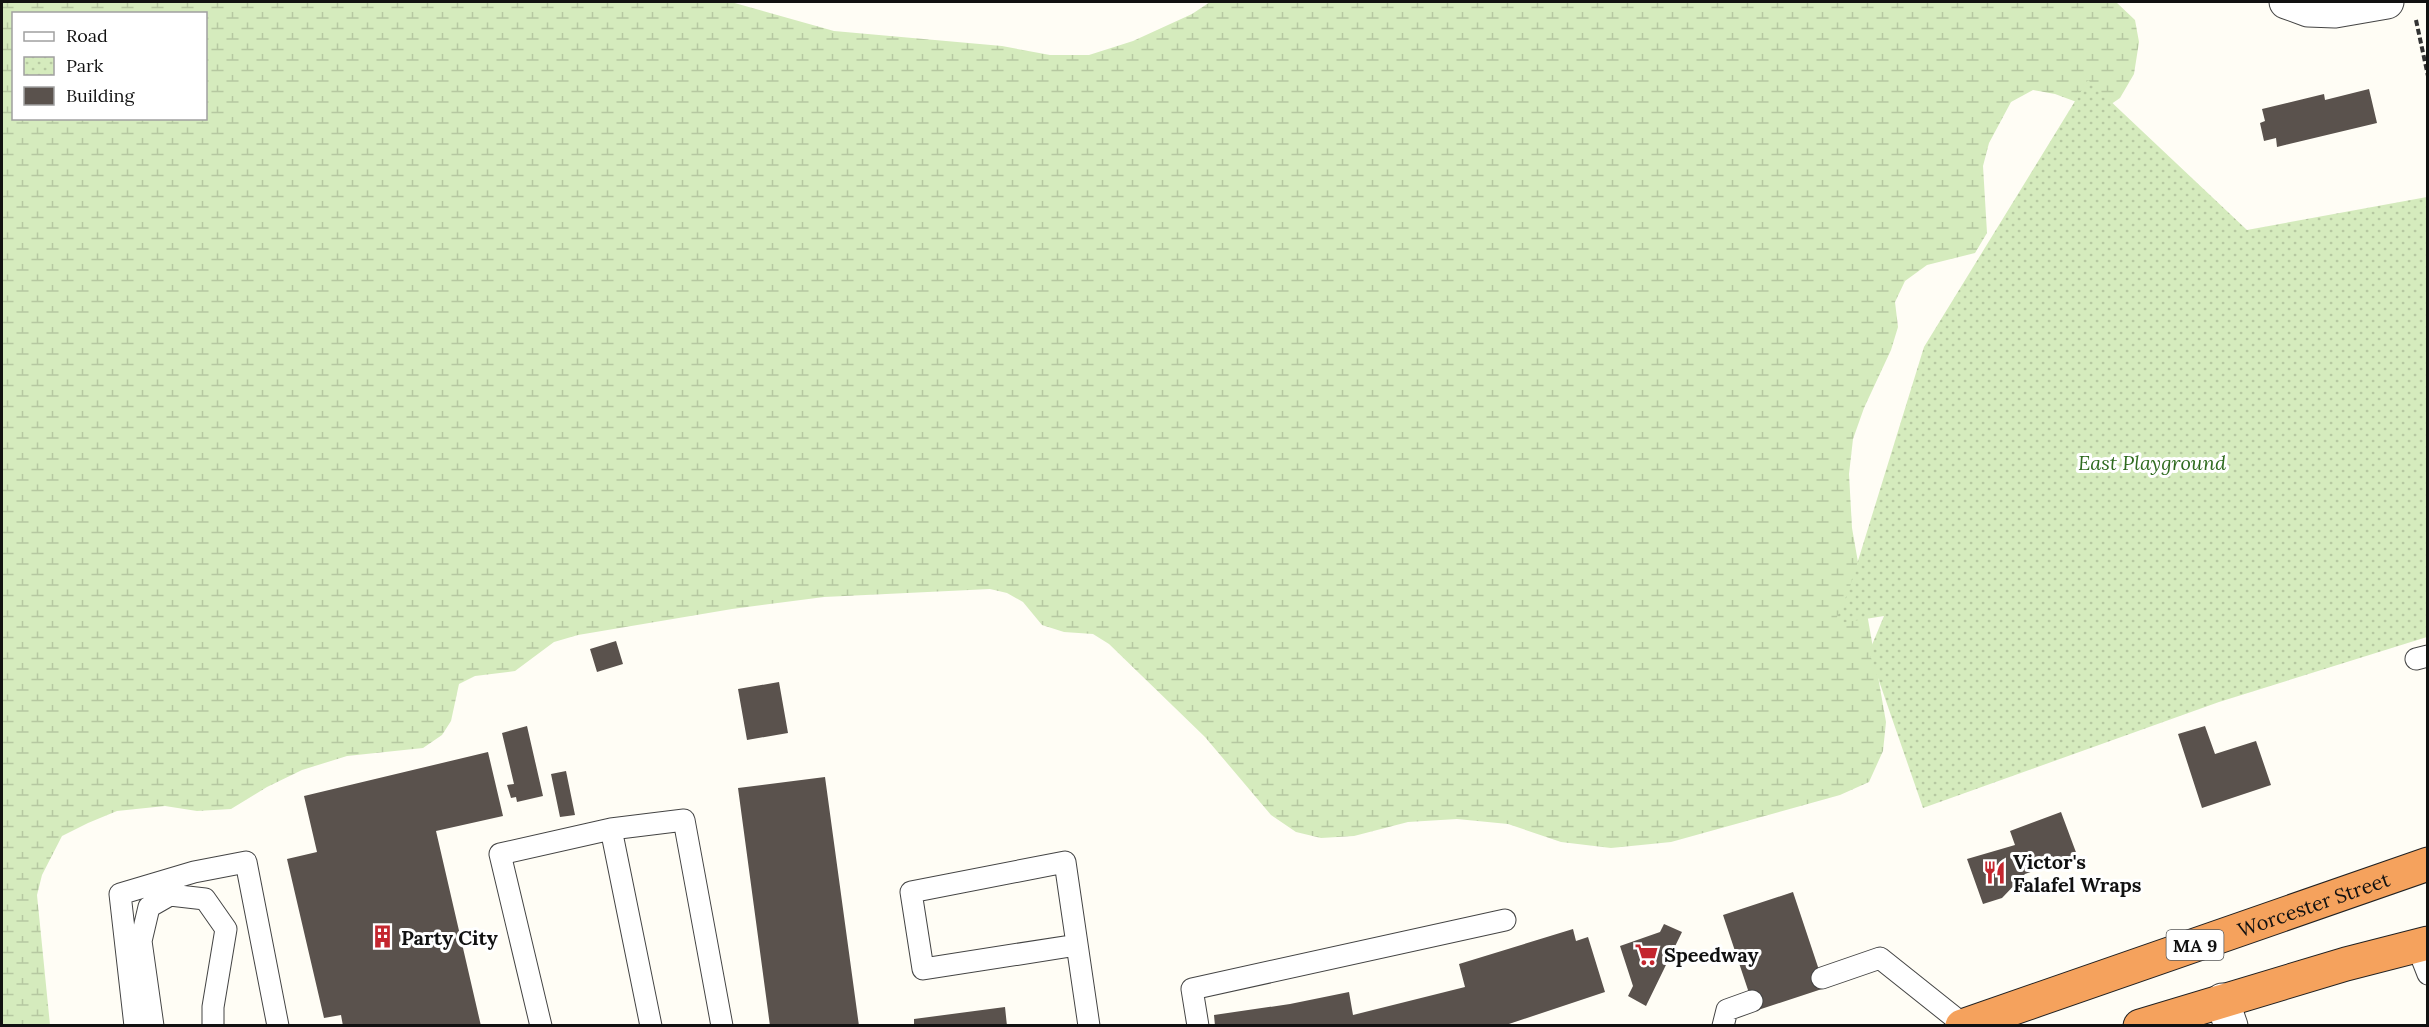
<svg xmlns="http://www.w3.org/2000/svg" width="2429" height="1027" font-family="Lora,serif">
  <defs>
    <pattern id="wetland-marsh" width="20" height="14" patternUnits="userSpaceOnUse" patternTransform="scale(1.5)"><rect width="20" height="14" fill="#d5ebbd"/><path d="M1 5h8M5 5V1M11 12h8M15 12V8" fill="none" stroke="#b6c8a1"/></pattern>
    <pattern id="park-dots" width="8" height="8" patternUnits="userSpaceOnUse" patternTransform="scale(1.5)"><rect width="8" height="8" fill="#d5ebbd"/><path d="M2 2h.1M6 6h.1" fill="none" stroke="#b6c8a1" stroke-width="1.8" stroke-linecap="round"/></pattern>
  </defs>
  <rect width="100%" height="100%" fill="#fffdf5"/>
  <path fill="url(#wetland-marsh)" fill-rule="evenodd" d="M 2,2 L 731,2 L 834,31 L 1002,46 L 1050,55 L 1089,55 L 1133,41 L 1192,14 L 1210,2 L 2116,2 L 2135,20 L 2139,42 L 2134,74 L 2120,98 L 2101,111 L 2055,94 L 2033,90 L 2011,102 L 1989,143 L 1983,166 L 1987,233 L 1975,253 L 1927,265 L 1905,281 L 1895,302 L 1898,327 L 1891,350 L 1864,408 L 1853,439 L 1849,474 L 1852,528 L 1886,722 L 1883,751 L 1869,782 L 1840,795 L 1671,842 L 1611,848 L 1561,842 L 1508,824 L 1457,819 L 1408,822 L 1354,836 L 1321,838 L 1296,832 L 1271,815 L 1205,737 L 1109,644 L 1093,634 L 1064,632 L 1042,625 L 1023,602 L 1007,593 L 990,589 L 824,597 L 732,609 L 578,635 L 554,642 L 515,671 L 475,676 L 459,684 L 451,721 L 442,735 L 423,748 L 347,756 L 302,770 L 267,787 L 231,809 L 197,811 L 165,806 L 117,811 L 88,823 L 62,836 L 42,875 L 37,895 L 50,1025 L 2,1026 ZM 14,14 L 206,14 L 206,118 L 14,118 Z"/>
  <path fill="url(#park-dots)" d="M 2088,80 L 2247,230 L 2427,197 L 2427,637 L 2219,702 L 1923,808 L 1869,652 L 1884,616 L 1834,624 L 1849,590 L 1924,347 Z"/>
  <path fill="#5a524d" d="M 2369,89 L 2377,123 L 2277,147 L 2276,138 L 2264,141 L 2260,123 L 2265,121 L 2262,109 L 2324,94 L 2325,100 Z
    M 616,641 L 623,664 L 597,672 L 590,649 Z
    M 779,682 L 788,733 L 747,740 L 738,689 Z
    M 527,726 L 543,796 L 517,802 L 516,797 L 511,798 L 507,785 L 514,784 L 502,733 Z
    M 2205,726 L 2215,754 L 2256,741 L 2271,785 L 2202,808 L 2178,734 Z
    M 488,752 L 503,816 L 436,831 L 481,1026 L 343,1026 L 341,1015 L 324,1018 L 287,859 L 317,852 L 304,796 Z
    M 566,771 L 575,815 L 560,817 L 551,774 Z
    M 825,777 L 859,1026 L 770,1026 L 738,788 Z
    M 2061,812 L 2077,855 L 2025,874 L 2002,898 L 1983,904 L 1967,859 L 2015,845 L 2010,831 Z
    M 1793,892 L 1825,988 L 1755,1011 L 1723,915 Z
    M 1664,924 L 1682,932 L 1646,1006 L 1628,996 L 1633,986 L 1620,946 L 1660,932 Z
    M 1573,929 L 1576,941 L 1588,937 L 1605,992 L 1503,1026 L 1215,1026 L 1214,1015 L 1290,1004 L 1349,992 L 1353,1015 L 1465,987 L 1459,964 Z
    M 1005,1007 L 1007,1026 L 914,1026 L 914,1019 Z"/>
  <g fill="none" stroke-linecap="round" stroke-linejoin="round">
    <defs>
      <path id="lane" d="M 2416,659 L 2428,656
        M 611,829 L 651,1026
        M 1077,945 L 923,969 L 911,892 L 1065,862 L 1089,1026
        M 2417,946 L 2428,974
        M 1822,978 L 1880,958 L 1964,1025
        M 135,1026 L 120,894 L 194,872 L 246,862 L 278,1026
        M 153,1026 L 141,941 L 149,907 L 170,895 L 205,899 L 226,929 L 213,1007 L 213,1026
        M 541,1026 L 500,854 L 611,829 L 684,820 L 722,1026
        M 1198,1026 L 1192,989 L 1505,920
        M 1723,1026 L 1727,1010 L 1752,1001"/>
      <path id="street" d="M 2286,2 L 2308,10 L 2335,11 L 2387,2
        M 2222,1000 L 2231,1026"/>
      <g id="highway">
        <path id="s1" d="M 1962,1026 L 2428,864"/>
        <path d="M 2140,1026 L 2346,964 L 2428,943"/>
      </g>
    </defs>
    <use href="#lane" stroke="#444" stroke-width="23"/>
    <use href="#street" stroke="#444" stroke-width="35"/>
    <use href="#highway" stroke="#222" stroke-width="35"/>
    <path stroke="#333" stroke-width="4" stroke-dasharray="6 3" stroke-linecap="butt" d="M 2416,20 L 2428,76"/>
    <use href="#lane" stroke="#fff" stroke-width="21"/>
    <use href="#street" stroke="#fff" stroke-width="33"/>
    <use href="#highway" stroke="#f5a25d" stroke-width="33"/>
  </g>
  <defs>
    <symbol id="restaurant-bare" viewBox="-9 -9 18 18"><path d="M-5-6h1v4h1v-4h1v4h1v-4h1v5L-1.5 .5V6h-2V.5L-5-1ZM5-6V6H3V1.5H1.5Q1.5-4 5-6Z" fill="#c4262e" stroke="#fff" stroke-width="2.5" paint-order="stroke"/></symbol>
    <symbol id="building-bare" viewBox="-9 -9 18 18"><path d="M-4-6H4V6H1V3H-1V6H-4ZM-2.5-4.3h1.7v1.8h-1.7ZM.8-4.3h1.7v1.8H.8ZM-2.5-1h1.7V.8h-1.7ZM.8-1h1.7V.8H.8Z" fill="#c4262e" stroke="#fff" stroke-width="2.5" paint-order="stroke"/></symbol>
    <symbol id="supermarket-bare" viewBox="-9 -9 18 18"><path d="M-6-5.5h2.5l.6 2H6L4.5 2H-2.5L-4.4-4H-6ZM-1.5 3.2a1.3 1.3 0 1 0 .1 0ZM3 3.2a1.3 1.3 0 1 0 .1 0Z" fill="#c4262e" stroke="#fff" stroke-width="2.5" paint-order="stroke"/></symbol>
  </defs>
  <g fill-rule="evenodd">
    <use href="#restaurant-bare" x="1978" y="856" width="33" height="33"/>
    <use href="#building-bare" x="366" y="920" width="33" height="33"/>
    <use href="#supermarket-bare" x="1630" y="938" width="33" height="33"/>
  </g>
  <g text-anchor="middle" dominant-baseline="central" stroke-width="6" stroke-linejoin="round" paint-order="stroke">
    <rect fill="#fff" stroke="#585858" stroke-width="1.5" x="2166.5" y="930" width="57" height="30" rx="4.5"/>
    <g font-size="18" font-weight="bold" fill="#111">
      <text x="2195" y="945">MA 9</text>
    </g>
    <g font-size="20" font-style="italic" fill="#2f6b1f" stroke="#fff">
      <text x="2152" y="462">East Playground</text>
    </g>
    <g font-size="20" font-weight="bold" fill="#111" stroke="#fff" text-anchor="start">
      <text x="2013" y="861">Victor's<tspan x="2013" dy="23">Falafel Wraps</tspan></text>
      <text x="401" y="937">Party City</text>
      <text x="1664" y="954">Speedway</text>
    </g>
    <g font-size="20" fill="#111" stroke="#fff">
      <text stroke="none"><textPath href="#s1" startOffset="372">Worcester Street</textPath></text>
    </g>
  </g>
  <rect width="2429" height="1027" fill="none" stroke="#111111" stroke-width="6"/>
  <rect x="12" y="12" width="195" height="108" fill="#ffffff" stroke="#a0a0a0" stroke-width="1.5"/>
  <rect x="24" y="32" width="30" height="9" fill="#ffffff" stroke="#a0a0a0" stroke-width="1.5"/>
  <text x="66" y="42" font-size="18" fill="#111111">Road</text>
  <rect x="24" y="57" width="30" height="18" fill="url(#park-dots)" stroke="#a0a0a0" stroke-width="1.5"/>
  <text x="66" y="72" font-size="18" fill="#111111">Park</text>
  <rect x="24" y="87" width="30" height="18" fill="#5a524d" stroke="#a0a0a0" stroke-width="1.5"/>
  <text x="66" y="102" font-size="18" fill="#111111">Building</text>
</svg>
